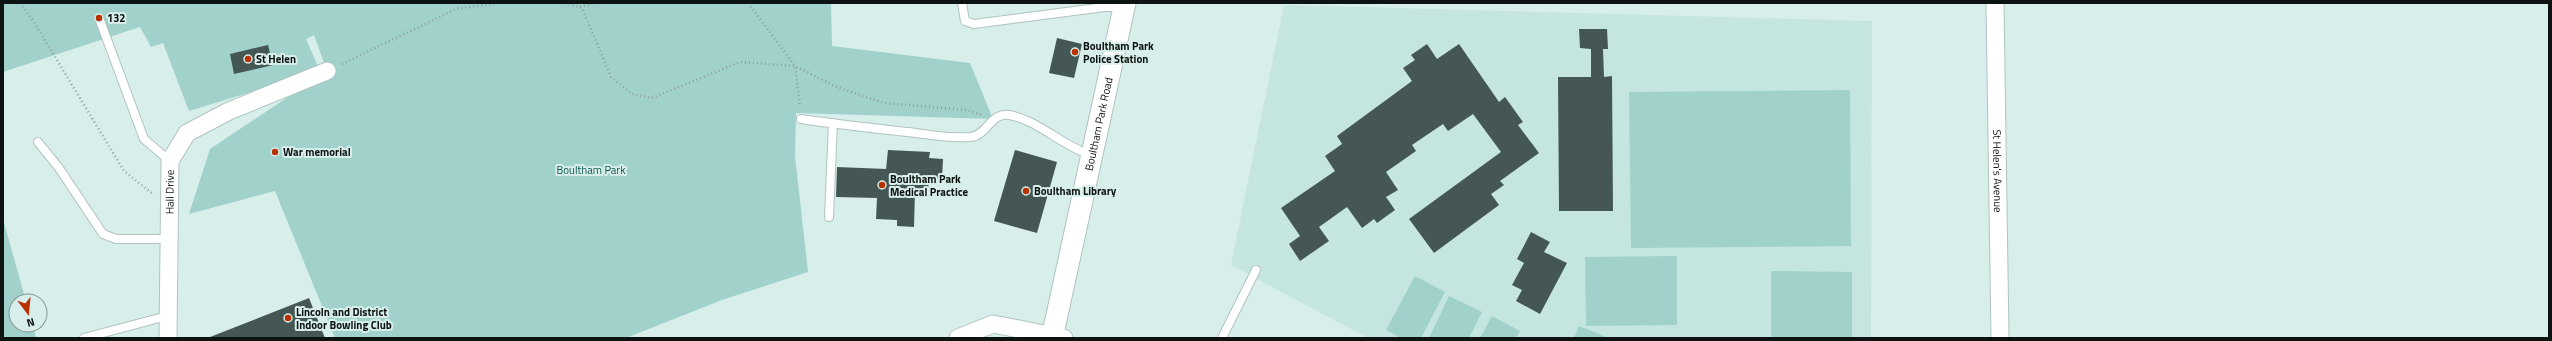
<svg xmlns="http://www.w3.org/2000/svg" width="2552" height="341" font-family="'Titillium Web',sans-serif">
  <rect width="100%" height="100%" fill="#d8eeeb"/>
  <path fill="#c5e5e0" d="M 1284,5 L 1872,21 L 1871,338 L 1368,338 L 1231,265 Z"/>
  <path fill="#a0d2cb" d="M 3,3 L 831,3 L 832,46 L 970,63 L 993,119 L 796,113 L 795,156 L 808,272 L 722,300 L 626,338 L 335,338 L 275,191 L 189,214 L 210,149 L 327,71 L 314,35 L 306,39 L 320,71 L 189,111 L 163,43 L 151,47 L 140,27 L 3,72 Z
    M 1850,90 L 1851,246 L 1631,248 L 1629,92 Z
    M 3,219 L 26,301 L 16,301 L 16,325 L 33,325 L 36,338 L 3,338 Z
    M 1677,256 L 1677,325 L 1586,326 L 1585,257 Z
    M 1771,271 L 1852,272 L 1852,338 L 1771,338 Z
    M 1415,276 L 1445,292 L 1421,338 L 1401,338 L 1386,330 Z
    M 1449,296 L 1482,312 L 1469,338 L 1429,338 Z
    M 1492,316 L 1520,331 L 1516,338 L 1480,338 Z
    M 1579,326 L 1609,338 L 1574,338 Z"/>
  <path fill="#445754" d="M 1579,29 L 1607,29 L 1608,49 L 1603,49 L 1604,77 L 1612,76 L 1613,211 L 1559,211 L 1558,77 L 1591,77 L 1591,49 L 1580,48 Z
    M 1057,38 L 1082,44 L 1074,78 L 1049,73 Z
    M 1427,44 L 1437,59 L 1459,44 L 1499,102 L 1505,97 L 1523,122 L 1518,125 L 1539,153 L 1500,181 L 1504,185 L 1491,194 L 1499,205 L 1434,253 L 1409,219 L 1501,152 L 1473,114 L 1448,131 L 1443,124 L 1412,145 L 1416,151 L 1386,172 L 1398,190 L 1386,197 L 1395,210 L 1377,223 L 1374,219 L 1362,228 L 1347,207 L 1319,227 L 1329,241 L 1300,261 L 1289,244 L 1300,236 L 1281,208 L 1335,171 L 1325,156 L 1342,144 L 1337,136 L 1412,81 L 1403,68 L 1415,60 L 1411,55 Z
    M 268,45 L 273,65 L 234,74 L 230,54 Z
    M 888,150 L 930,152 L 929,158 L 943,159 L 942,179 L 929,178 L 928,192 L 915,191 L 914,227 L 897,226 L 897,220 L 876,219 L 877,198 L 836,197 L 837,167 L 886,169 Z
    M 1015,150 L 1057,162 L 1037,233 L 994,221 Z
    M 1531,232 L 1550,242 L 1544,252 L 1567,263 L 1540,314 L 1516,301 L 1522,290 L 1512,285 L 1524,263 L 1517,259 Z
    M 309,298 L 325,338 L 210,338 L 210,337 Z"/>
  <g fill="none" stroke-linecap="round" stroke-linejoin="round">
    <defs>
      <path id="service" d="M 962,3 L 965,21 L 974,24 L 1105,7 L 1123,7
        M 99,18 L 144,139 L 170,161
        M 801,119 C 836,124 871,128 907,132 C 927,134 950,139 971,137 C 987,135 991,112 1009,115 C 1038,120 1062,146 1091,155
        M 38,142 L 59,168 L 103,234 L 116,239 L 168,239
        M 829,217 L 833,123
        M 84,338 L 167,316
        M 1222,338 L 1256,270"/>
      <g id="minor">
        <path id="s1" d="M 1995,3 L 2000,338"/>
        <path id="s2" d="M 168,338 L 170,161 L 187,133 L 229,111 L 327,71"/>
        <path d="M 958,338 L 993,324 L 1064,338"/>
      </g>
      <g id="tertiary">
        <path id="s3" d="M 1052,338 L 1125,3"/>
      </g>
    </defs>
    <use href="#service" stroke="#afc4c1" stroke-width="10"/>
    <use href="#minor" stroke="#afc4c1" stroke-width="19"/>
    <use href="#tertiary" stroke="#afc4c1" stroke-width="23"/>
    <path stroke="#8f9f9d" stroke-width="2.5" stroke-dasharray="1 3" stroke-linecap="butt" d="M 20,3 L 34,22 L 124,171 L 153,194
      M 565,3 L 582,8 L 611,77 L 632,94 L 652,98 L 740,62 L 795,66 L 837,87 L 884,103 L 967,110 L 982,115
      M 748,3 L 795,66 L 800,107
      M 580,7 L 594,3
      M 342,64 L 456,9 L 497,3"/>
    <use href="#service" stroke="#fff" stroke-width="8"/>
    <use href="#minor" stroke="#fff" stroke-width="17"/>
    <use href="#tertiary" stroke="#fff" stroke-width="21"/>
  </g>
  <g fill="#ba3100" stroke="#d8eeeb" stroke-width="1.5">
    <circle cx="99" cy="18" r="4"/>
    <circle cx="1075" cy="52" r="4"/>
    <circle cx="248" cy="59" r="4"/>
    <circle cx="275" cy="152" r="4"/>
    <circle cx="882" cy="185" r="4"/>
    <circle cx="1026" cy="191" r="4"/>
    <circle cx="288" cy="318" r="4"/>
  </g>
  <g text-anchor="middle" dominant-baseline="central" stroke-width="4" stroke-linejoin="round" paint-order="stroke">
    <g font-size="11" font-weight="bold" fill="#0c1312" stroke="#d8eeeb" text-anchor="start">
      <text x="107" y="18">132</text>
      <text x="1083" y="46">Boultham Park<tspan x="1083" dy="13">Police Station</tspan></text>
      <text x="256" y="59">St Helen</text>
      <text x="283" y="152">War memorial</text>
      <text x="890" y="179">Boultham Park<tspan x="890" dy="13">Medical Practice</tspan></text>
      <text x="1034" y="191">Boultham Library</text>
      <text x="296" y="312">Lincoln and District<tspan x="296" dy="13">Indoor Bowling Club</tspan></text>
    </g>
    <g font-size="11" fill="#0c1312" stroke="#d8eeeb">
      <text stroke="none"><textPath href="#s3" startOffset="219">Boultham Park Road</textPath></text>
      <text stroke="none"><textPath href="#s1" startOffset="168">St Helen's Avenue</textPath></text>
      <text stroke="none"><textPath href="#s2" startOffset="146">Hall Drive</textPath></text>
    </g>
    <g font-size="11" fill="#0e5650" stroke="#d8eeeb">
      <text x="591" y="170">Boultham Park</text>
    </g>
  </g>
  <rect width="2552" height="341" fill="none" stroke="#0c1312" stroke-width="8"/>
  <g transform="translate(28 313) rotate(164)"><circle r="19" fill="#d8eeeb" stroke="#869694"/>
  <path d="M0-3L7 15L0 10L-7 15Z" fill="#ba3100"/>
  <text y="-6" font-size="11" font-weight="bold" text-anchor="middle" fill="#0c1312">N</text>
  </g>
</svg>
